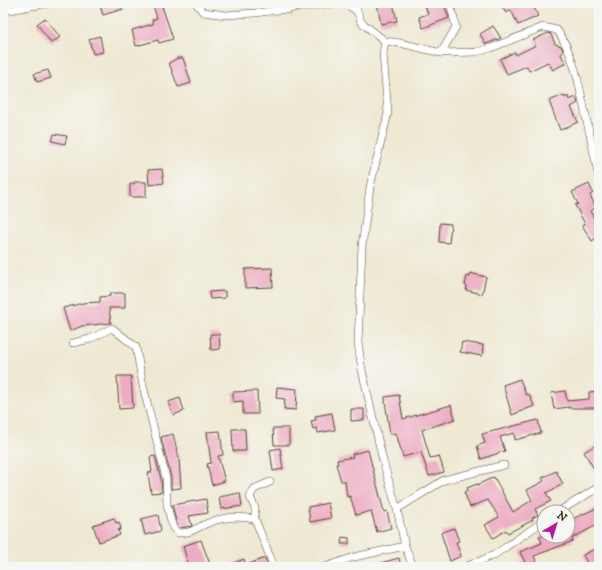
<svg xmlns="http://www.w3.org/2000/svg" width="602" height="570" font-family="'IM FELL DW Pica',serif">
  <rect width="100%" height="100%" fill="#f6f6f2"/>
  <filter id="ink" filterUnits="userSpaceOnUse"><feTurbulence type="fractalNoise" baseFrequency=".025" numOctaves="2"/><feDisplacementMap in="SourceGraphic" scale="8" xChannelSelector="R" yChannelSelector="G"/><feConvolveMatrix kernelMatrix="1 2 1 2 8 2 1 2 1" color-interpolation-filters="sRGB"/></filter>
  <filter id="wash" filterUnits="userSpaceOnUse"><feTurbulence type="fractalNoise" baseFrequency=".012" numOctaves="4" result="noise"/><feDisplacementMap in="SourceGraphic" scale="16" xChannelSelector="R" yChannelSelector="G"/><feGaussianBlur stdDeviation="0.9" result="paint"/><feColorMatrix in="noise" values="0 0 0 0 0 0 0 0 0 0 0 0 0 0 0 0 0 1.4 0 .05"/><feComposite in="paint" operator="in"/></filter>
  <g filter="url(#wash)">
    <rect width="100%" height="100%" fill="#efe9d3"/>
    <g id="blocks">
      <path fill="#edacc3" d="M 99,3 L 121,3 L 123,9 L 103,15 Z
        M 152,3 L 161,3 L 173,39 L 159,43 L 158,40 L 136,46 L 132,30 L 153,24 L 152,20 L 157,18 Z
        M 377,3 L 393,3 L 397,21 L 381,24 Z
        M 424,3 L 443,3 L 449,18 L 423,28 L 419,17 L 428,14 Z
        M 500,3 L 532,3 L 538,16 L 518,25 L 511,10 L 506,13 Z
        M 45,18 L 60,37 L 51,43 L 37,24 Z
        M 493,26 L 501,38 L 486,44 L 480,34 Z
        M 548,33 L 551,34 L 555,44 L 561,46 L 563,51 L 561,55 L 566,63 L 553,70 L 548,62 L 529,71 L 527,66 L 507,74 L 500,59 L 515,52 L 516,55 L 536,45 L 533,40 Z
        M 100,36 L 103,52 L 93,54 L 89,39 Z
        M 178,58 L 183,58 L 191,83 L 178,87 L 169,63 Z
        M 48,70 L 51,78 L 37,82 L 34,74 Z
        M 564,95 L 565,98 L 568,96 L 569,100 L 576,97 L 578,103 L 571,107 L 578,122 L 560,130 L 549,101 Z
        M 54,134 L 67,136 L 65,144 L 52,141 Z
        M 162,169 L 164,183 L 149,185 L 148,170 Z
        M 134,182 L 146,182 L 146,197 L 130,197 L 130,184 L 134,184 Z
        M 589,184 L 593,193 L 590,195 L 596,208 L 590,211 L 597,223 L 599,221 L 599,236 L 592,241 L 582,225 L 585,224 L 575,205 L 578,204 L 572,192 Z
        M 440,223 L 451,224 L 449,243 L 439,242 Z
        M 272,268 L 273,287 L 245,288 L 245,269 Z
        M 470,273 L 486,277 L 482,294 L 466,290 L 467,286 L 465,285 L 467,276 L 470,277 Z
        M 225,291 L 225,298 L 210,299 L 209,292 Z
        M 110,293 L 125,293 L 125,308 L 109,308 L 111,323 L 82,326 L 70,331 L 63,308 L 83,303 L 100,302 L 100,297 L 110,296 Z
        M 210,334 L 219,334 L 220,349 L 211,350 Z
        M 462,342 L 483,345 L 482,356 L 460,352 Z
        M 117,376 L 131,376 L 133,408 L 119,409 Z
        M 520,379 L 526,395 L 529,394 L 534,406 L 512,415 L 503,385 Z
        M 277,387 L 297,389 L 296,410 L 284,409 L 285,399 L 276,398 Z
        M 257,391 L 258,414 L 243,414 L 243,401 L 233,402 L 233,392 Z
        M 565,391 L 567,401 L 589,399 L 589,392 L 599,391 L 599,408 L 569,408 L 569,407 L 554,409 L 551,393 Z
        M 399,395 L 403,419 L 451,405 L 455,419 L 422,430 L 430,458 L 439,456 L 444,472 L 429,476 L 421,452 L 403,457 L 396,433 L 390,434 L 385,401 L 385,397 Z
        M 180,398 L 184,411 L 173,415 L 168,402 Z
        M 351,409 L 364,409 L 364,420 L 351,421 Z
        M 332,413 L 335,430 L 318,433 L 317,428 L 313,429 L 311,421 L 316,420 L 315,416 Z
        M 538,420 L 541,433 L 515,440 L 514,433 L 500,437 L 505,451 L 481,459 L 477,446 L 485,443 L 482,434 Z
        M 273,428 L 289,428 L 289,445 L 274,445 Z
        M 232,429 L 245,429 L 246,451 L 233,451 Z
        M 220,431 L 223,455 L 218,456 L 225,481 L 212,485 L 207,464 L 211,463 L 207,432 Z
        M 173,434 L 179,459 L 181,488 L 171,489 L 171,477 L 161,437 Z
        M 599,443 L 599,477 L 584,452 Z
        M 280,448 L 283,469 L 273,471 L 270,450 Z
        M 368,450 L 384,512 L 387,511 L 391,528 L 377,532 L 371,511 L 356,515 L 350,496 L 347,497 L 345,481 L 341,481 L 336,464 L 338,464 L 337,460 L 353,457 L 352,454 Z
        M 155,456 L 161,479 L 162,492 L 151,493 L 148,473 L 152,472 L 150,457 Z
        M 556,471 L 563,484 L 546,493 L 551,501 L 535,509 L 538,515 L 532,518 L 533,520 L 508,533 L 506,530 L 493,538 L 485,525 L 499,517 L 488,500 L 470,507 L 464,492 L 468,490 L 467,488 L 477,484 L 477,485 L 494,477 L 513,512 L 532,500 L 527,490 L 544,481 L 542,478 Z
        M 240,493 L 242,506 L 221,509 L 219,497 Z
        M 206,499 L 208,513 L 189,516 L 192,526 L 180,528 L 177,525 L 172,505 Z
        M 328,503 L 331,518 L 310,522 L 308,507 Z
        M 599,507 L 599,524 L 572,538 L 573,541 L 534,556 L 539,567 L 515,567 L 525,562 L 520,552 L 542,543 L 539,536 L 568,536 L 568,521 Z
        M 158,515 L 161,531 L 145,535 L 141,519 Z
        M 114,518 L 116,523 L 119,522 L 121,529 L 118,530 L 120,535 L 99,542 L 93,525 Z
        M 454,528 L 459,541 L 456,542 L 461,556 L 450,561 L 441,533 Z
        M 342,537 L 349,538 L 349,544 L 341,544 Z
        M 201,540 L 211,567 L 189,567 L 183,546 Z
        M 599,547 L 599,567 L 589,567 L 583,555 Z
        M 265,558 L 268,567 L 225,567 L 244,559 L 246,565 Z
        M 399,558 L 401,567 L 373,567 L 373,565 Z"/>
    </g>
  </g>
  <g filter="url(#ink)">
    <use href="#blocks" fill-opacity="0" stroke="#564739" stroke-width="1"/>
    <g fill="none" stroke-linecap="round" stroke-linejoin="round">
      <defs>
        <path id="street" d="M 196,3 L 203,12 L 226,15 L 255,13 L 333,3
          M 284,3 L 288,10
          M 338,3 L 349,6 L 357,11
          M 357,3 L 357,11 L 361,22 L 385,41 L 400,43 L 441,53 L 476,52 L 491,48 L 543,27 L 557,30 C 577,57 582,103 590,135 C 593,150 596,163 599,178
          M 3,11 L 49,3
          M 385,41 L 383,54 L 388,113 L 370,187 L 362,246 L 358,343 L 362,370 L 383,461 L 397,509 L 405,546 L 413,567
          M 441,53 L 456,27 L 450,3
          M 73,343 L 90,339 L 112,328 L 136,347 L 143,386 L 166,478 L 167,505 L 170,517 L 173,528 L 178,533 C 194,533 195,528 208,523 C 223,517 239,516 255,519
          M 270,482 L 254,489 L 250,497 L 255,508 L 255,519 L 274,567
          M 397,509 L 444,480 L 504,465
          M 558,512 L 599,487
          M 325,567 L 354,557 L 405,546
          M 465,567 L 494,555 L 544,521"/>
      </defs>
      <use href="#street" stroke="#564739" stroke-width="8"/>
      <use href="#street" stroke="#fff" stroke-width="7"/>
    </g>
  </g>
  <rect width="602" height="570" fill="none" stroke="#f6f6f2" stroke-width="16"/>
  <g transform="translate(556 524) rotate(38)"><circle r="19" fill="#f6f6f2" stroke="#aba49d"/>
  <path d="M0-3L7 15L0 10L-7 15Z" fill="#b5179e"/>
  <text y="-6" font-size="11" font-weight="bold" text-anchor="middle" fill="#3b2a1e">N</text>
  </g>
</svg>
